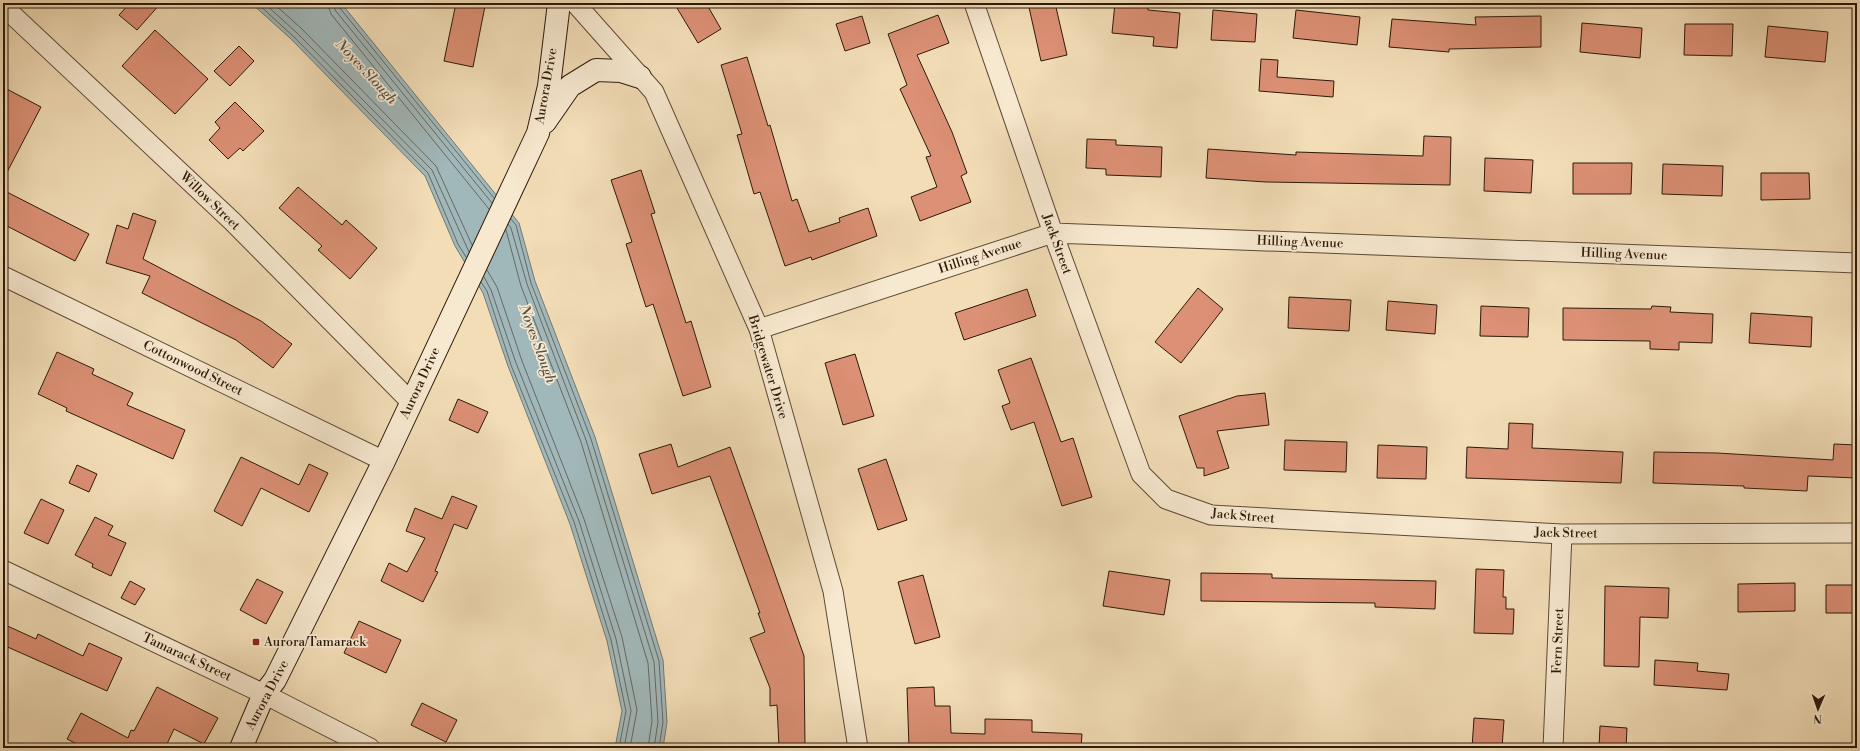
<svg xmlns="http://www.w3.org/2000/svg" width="1860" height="751" font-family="'Libre Bodoni',serif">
  <rect width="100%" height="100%" fill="#f2ddb7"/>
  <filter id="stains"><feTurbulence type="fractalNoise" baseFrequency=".005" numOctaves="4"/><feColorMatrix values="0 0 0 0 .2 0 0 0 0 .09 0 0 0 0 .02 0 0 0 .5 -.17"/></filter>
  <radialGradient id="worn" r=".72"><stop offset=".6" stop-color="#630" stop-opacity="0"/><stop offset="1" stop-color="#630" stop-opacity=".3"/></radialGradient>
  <path fill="#a1b8ba" stroke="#737873" d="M 251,3 L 341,3 L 519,223 L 535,281 L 595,437 L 663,660 L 667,722 L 663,748 L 615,748 L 622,711 L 607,641 L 570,524 L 508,366 L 483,293 L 455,246 L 425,176 L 291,39 Z"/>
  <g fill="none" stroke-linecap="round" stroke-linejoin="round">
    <path stroke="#676862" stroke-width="1" d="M 257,3 L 294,37 L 428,173 L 458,244 L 466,257
      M 264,3 L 297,33 L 432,170 L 469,252
      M 273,3 L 302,29 L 436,166 L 472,245
      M 327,3 L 331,14 L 489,209
      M 333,3 L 335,10 L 492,203
      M 338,3 L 339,7 L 494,198
      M 511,219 L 516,225 L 531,283 L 591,439 L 659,661 L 663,722 L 659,748
      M 508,224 L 511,228 L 527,284 L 586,440 L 654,662 L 658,722 L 654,748
      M 506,230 L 521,286 L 581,442 L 648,663 L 652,721 L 648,748
      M 487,270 L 497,287 L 522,361 L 584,519 L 622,637 L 637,710 L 630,748
      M 484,277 L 491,290 L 516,363 L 579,521 L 616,639 L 631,711 L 624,748
      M 481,282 L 487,291 L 511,365 L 574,522 L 611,640 L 626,711 L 619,748"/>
  </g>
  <path fill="#dc9075" stroke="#2d1909" d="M 130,3 L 161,3 L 137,30 L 119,15 Z
    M 456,3 L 469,3 L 485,6 L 473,67 L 444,61 Z
    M 674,3 L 706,3 L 721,29 L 698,43 Z
    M 1028,3 L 1055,3 L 1067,55 L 1041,61 Z
    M 1115,3 L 1148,3 L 1148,10 L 1180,13 L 1177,48 L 1153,46 L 1154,37 L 1112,33 Z
    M 1213,10 L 1257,14 L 1255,42 L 1211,40 Z
    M 1296,10 L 1360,17 L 1357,45 L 1293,38 Z
    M 938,15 L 949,43 L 917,55 L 952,132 L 967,173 L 961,176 L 971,202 L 920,221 L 911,197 L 937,187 L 926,157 L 931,156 L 900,89 L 907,85 L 888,34 Z
    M 862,16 L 870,43 L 845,51 L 836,24 Z
    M 1541,16 L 1541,47 L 1449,49 L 1449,52 L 1389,47 L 1392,19 L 1476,25 L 1475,17 Z
    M 1582,23 L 1642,28 L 1640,58 L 1580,52 Z
    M 1685,24 L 1733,24 L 1732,56 L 1684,55 Z
    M 1768,26 L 1828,32 L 1825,62 L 1765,57 Z
    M 155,30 L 208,79 L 175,114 L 122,66 Z
    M 239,46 L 254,61 L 230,86 L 214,71 Z
    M 747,57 L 768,126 L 770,125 L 792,201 L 797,199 L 809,232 L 840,222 L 839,218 L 868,208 L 877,236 L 812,260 L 811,257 L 785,266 L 760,192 L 754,194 L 737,135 L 742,134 L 721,65 Z
    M 1261,59 L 1278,60 L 1277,77 L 1334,81 L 1333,97 L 1259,91 Z
    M 3,87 L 41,107 L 3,180 Z
    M 235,102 L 264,131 L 243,151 L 240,148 L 228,159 L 209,140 L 220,128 L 215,122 Z
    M 1424,136 L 1451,137 L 1450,185 L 1266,182 L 1206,178 L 1208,149 L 1296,155 L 1296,152 L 1423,156 Z
    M 1087,139 L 1116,140 L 1116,145 L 1162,147 L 1161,177 L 1106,175 L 1106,169 L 1086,168 Z
    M 1485,158 L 1533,160 L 1531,193 L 1484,191 Z
    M 1573,163 L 1632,163 L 1631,194 L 1573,194 Z
    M 1663,164 L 1723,166 L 1722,196 L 1662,194 Z
    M 641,170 L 655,213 L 651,214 L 686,323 L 691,321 L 711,387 L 683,396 L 653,304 L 646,307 L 626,244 L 632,242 L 611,180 Z
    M 1761,173 L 1809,173 L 1810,199 L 1761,200 Z
    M 298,187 L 342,225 L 346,220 L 377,248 L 350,279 L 318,250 L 322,246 L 279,208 Z
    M 3,190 L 89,234 L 75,261 L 3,224 Z
    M 133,213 L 156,221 L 143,259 L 261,321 L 292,344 L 273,368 L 236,340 L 142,293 L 150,276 L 106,263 L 117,225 L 128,229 Z
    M 1198,288 L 1223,309 L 1181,363 L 1155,342 Z
    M 1027,289 L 1036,316 L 964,340 L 955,313 Z
    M 1289,297 L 1351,300 L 1349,331 L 1288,328 Z
    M 1388,301 L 1437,305 L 1435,334 L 1386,330 Z
    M 1481,306 L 1529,308 L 1528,337 L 1480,336 Z
    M 1652,306 L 1671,307 L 1670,312 L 1713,314 L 1712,343 L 1679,342 L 1679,350 L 1650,349 L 1650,341 L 1563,340 L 1563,308 L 1651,309 Z
    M 1751,313 L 1812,317 L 1811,347 L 1749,343 Z
    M 57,352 L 94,369 L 92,374 L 133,393 L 127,405 L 185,430 L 173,459 L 66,411 L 67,408 L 38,394 Z
    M 855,354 L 874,416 L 843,425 L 825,363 Z
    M 1031,358 L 1061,442 L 1073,438 L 1092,497 L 1062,506 L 1034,422 L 1011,430 L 1002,406 L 1010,403 L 998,370 Z
    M 1265,393 L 1269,425 L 1217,431 L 1229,468 L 1204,476 L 1204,468 L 1197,468 L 1179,416 L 1237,396 Z
    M 458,399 L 488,412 L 478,433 L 449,420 Z
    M 1509,423 L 1533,424 L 1532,448 L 1623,452 L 1621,483 L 1466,478 L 1467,447 L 1508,449 Z
    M 1285,440 L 1347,442 L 1346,472 L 1284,470 Z
    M 671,444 L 678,467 L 730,447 L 804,656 L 805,747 L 779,747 L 777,705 L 770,706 L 770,688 L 750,638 L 765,632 L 758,613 L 760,613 L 710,476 L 652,494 L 639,454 Z
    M 1834,444 L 1857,445 L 1857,478 L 1808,476 L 1807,491 L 1744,488 L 1744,486 L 1653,483 L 1654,452 L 1717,453 L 1833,460 Z
    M 1378,445 L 1427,447 L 1426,479 L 1377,478 Z
    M 241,457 L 299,485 L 309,464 L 328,473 L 309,512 L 261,488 L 242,526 L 214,511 Z
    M 886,459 L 907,520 L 878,530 L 858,469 Z
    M 77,465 L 97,474 L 89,492 L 69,483 Z
    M 452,496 L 477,506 L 467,529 L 454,524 L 435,571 L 438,572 L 423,602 L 381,581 L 389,563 L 407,572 L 425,538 L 406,531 L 415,508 L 442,519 Z
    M 41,499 L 64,510 L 48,544 L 24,533 Z
    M 95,517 L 113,526 L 108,535 L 126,543 L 111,576 L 92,567 L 93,564 L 75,555 Z
    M 1476,569 L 1504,570 L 1503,597 L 1506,597 L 1506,609 L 1514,609 L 1513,634 L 1474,633 Z
    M 1109,571 L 1170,580 L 1164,615 L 1103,606 Z
    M 1201,573 L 1272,574 L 1272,578 L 1436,581 L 1435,609 L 1375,607 L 1375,603 L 1201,601 Z
    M 923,575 L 940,637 L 915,644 L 898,582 Z
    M 257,579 L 283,592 L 266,624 L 240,610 Z
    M 130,581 L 145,589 L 135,605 L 121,598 Z
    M 1795,583 L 1795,611 L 1738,612 L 1738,584 Z
    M 1826,585 L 1857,585 L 1857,613 L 1826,613 Z
    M 1605,586 L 1669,588 L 1668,618 L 1640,617 L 1639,667 L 1604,666 Z
    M 359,621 L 401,640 L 386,673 L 344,653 Z
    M 3,624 L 36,639 L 38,634 L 83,656 L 89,643 L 122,658 L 107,691 L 3,645 Z
    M 1655,660 L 1698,663 L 1697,671 L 1729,674 L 1727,690 L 1654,685 Z
    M 157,687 L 218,718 L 204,744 L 174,729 L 166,746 L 171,748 L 85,748 L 67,739 L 81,713 L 128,738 L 131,730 L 134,731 Z
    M 934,687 L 935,706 L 950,706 L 951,733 L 985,734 L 985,719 L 1032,720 L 1032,732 L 1082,734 L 1081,748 L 909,748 L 907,688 Z
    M 422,703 L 457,720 L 446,742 L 411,725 Z
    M 1474,718 L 1504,720 L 1502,748 L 1472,748 Z
    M 1600,726 L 1627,728 L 1626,748 L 1599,748 Z"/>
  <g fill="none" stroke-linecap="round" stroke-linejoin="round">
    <defs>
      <path id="street" d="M 575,3 L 654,92 L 759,329 L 833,591 L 858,748
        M 974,3 L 1053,233 L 1141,474 L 1166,499 L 1211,515 L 1562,534 L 1857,533
        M 3,6 L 232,221 L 411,402
        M 3,276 L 384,461
        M 759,329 L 1053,233 L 1857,263
        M 3,570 L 264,694 L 370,748
        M 1553,748 L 1562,534"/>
      <path id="secondary" d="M 545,122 L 570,86 L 596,70 L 621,71 L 640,77
        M 241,748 L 264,694 L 275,680 L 384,461 L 538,133 L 549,86 L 559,3"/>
    </defs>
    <use href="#street" stroke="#5e4a34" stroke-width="21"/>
    <use href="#secondary" stroke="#2d1909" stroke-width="24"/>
    <use href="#street" stroke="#f7e9d0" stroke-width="19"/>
    <use href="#secondary" stroke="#f7e9d0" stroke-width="22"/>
  </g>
  <rect fill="#8f2418" stroke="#f7e9d0" stroke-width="1.5" x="252" y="638" width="8" height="8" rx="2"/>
  <g text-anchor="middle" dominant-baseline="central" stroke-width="3.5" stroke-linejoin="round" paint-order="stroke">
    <g font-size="13" fill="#2d1909" stroke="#f7e9d0">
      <text transform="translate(546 86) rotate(-80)">Aurora Drive</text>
      <text transform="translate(210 201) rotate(44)">Willow Street</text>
      <text transform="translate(1300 242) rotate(2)">Hilling Avenue</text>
      <text transform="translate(1057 244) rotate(70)">Jack Street</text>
      <text transform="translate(1624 254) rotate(2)">Hilling Avenue</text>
      <text transform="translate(980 256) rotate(-18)">Hilling Avenue</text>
      <text transform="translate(768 367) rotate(73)">Bridgewater Drive</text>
      <text transform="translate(193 368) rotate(26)">Cottonwood Street</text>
      <text transform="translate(420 383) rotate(-65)">Aurora Drive</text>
      <text transform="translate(1243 516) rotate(5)">Jack Street</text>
      <text transform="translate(1566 533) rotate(1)">Jack Street</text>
      <text transform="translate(1558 641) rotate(-88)">Fern Street</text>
      <text transform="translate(187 657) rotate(25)">Tamarack Street</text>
      <text transform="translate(267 695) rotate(-62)">Aurora Drive</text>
    </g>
    <g font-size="13" fill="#2d1909" stroke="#f7e9d0" text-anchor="start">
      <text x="264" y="642">Aurora/Tamarack</text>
    </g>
    <g font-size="14" font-style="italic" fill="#565147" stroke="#f7e9d0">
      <text transform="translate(366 72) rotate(47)">Noyes Slough</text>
      <text transform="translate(537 344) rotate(70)">Noyes Slough</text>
    </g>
  </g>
  <rect width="1860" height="751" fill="none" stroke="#f2ddb7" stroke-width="16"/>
  <rect x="4" y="4" width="1852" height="743" fill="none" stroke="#2d1909" stroke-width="2"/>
  <rect x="8" y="8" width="1844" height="735" fill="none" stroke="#2d1909"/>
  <g transform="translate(1818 709) rotate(182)" stroke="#f7e9d0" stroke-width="3" paint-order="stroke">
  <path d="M0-3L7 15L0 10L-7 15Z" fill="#2d1909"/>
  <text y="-6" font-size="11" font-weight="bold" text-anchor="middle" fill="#2d1909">N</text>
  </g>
  <rect width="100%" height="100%" filter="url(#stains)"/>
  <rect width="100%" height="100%" fill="url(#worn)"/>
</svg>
